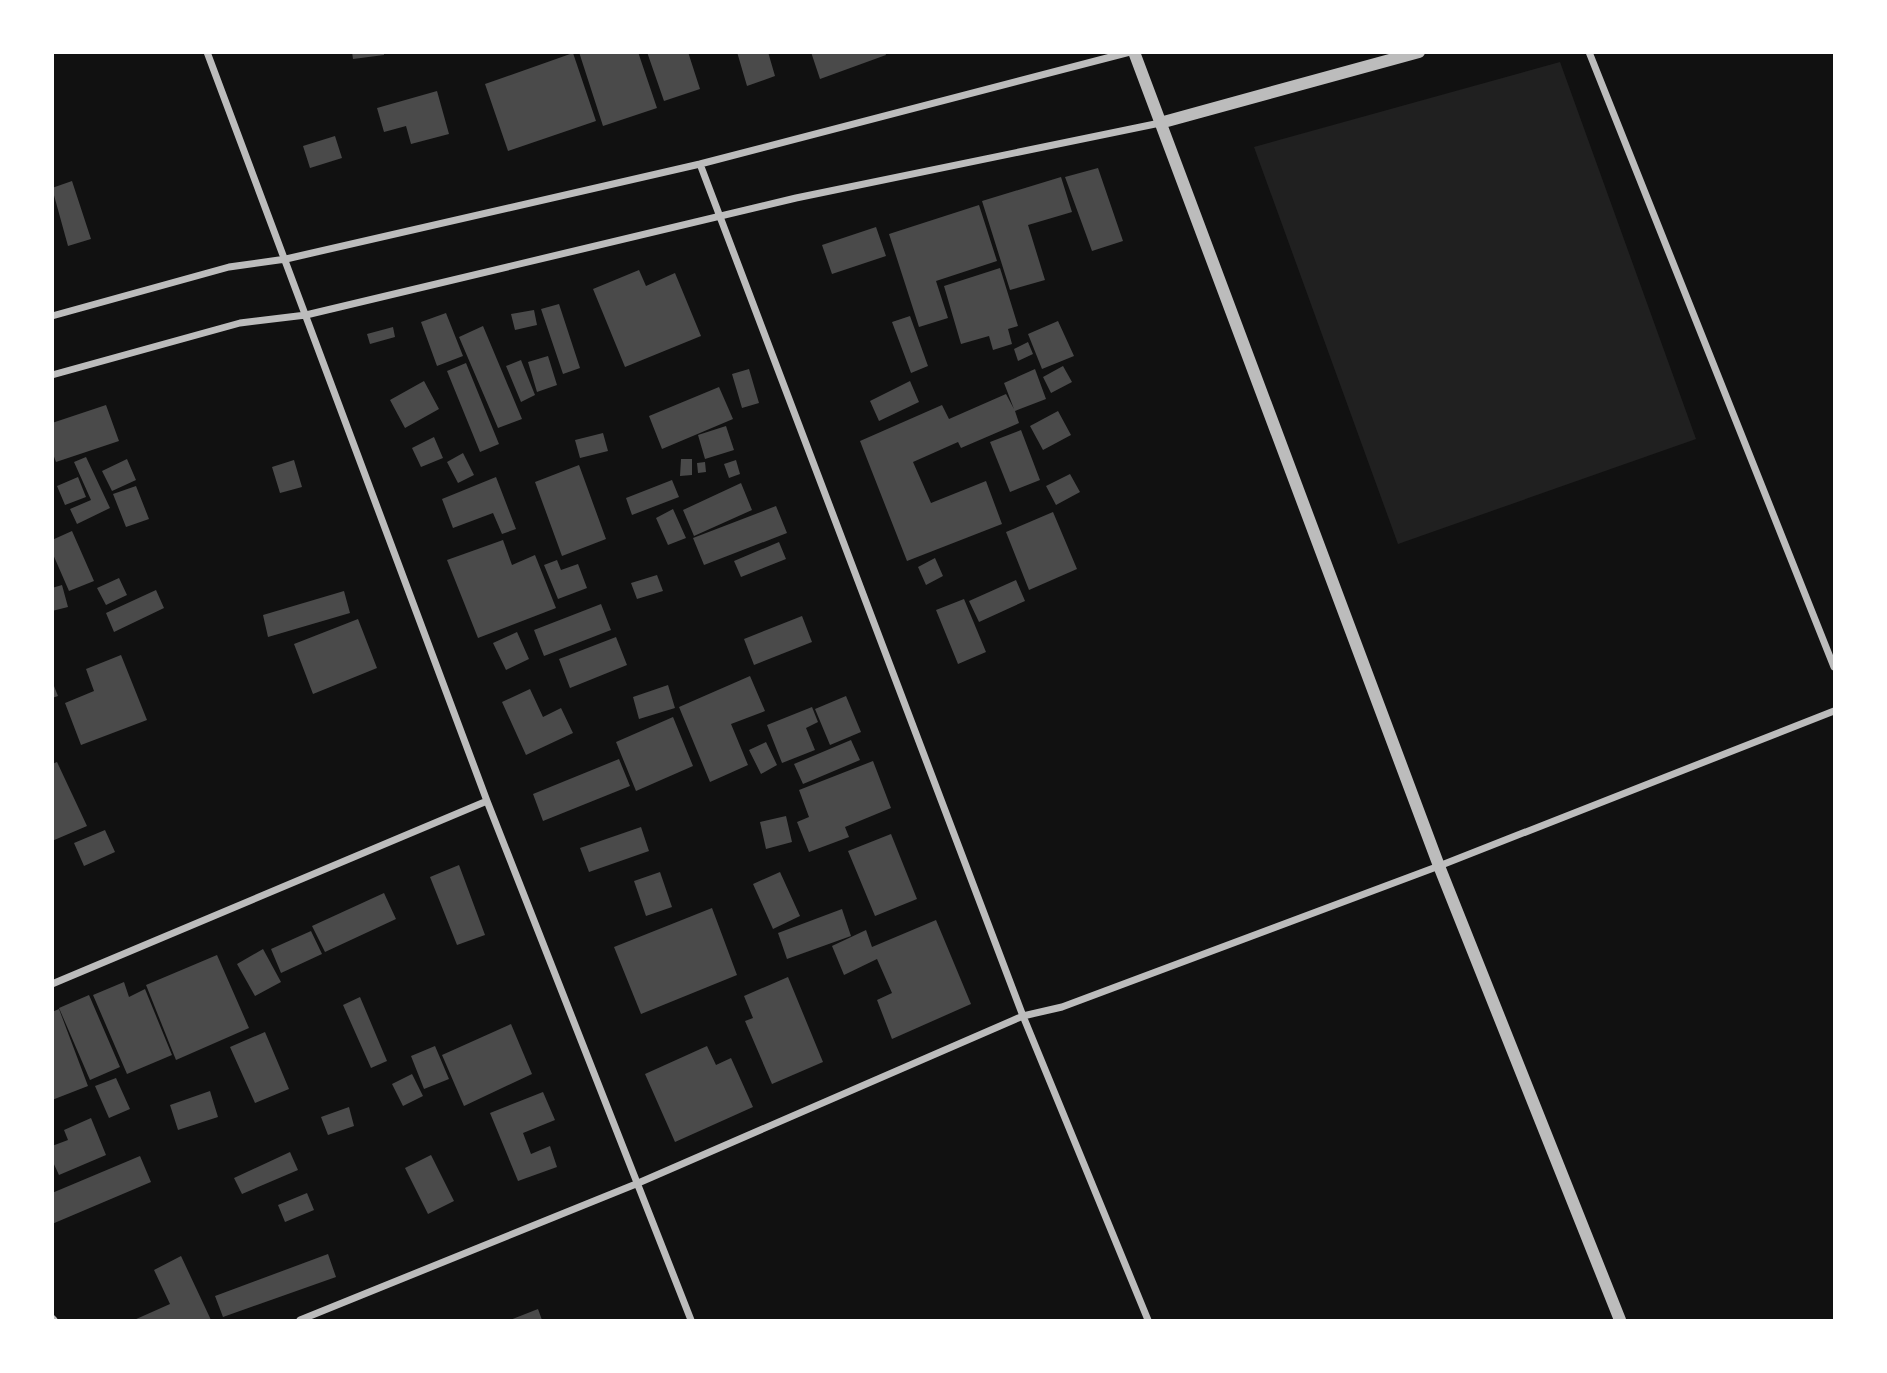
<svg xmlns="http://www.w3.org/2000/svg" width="1887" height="1373" font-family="'Fira Sans Condensed',sans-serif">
  <rect width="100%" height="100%" fill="#111"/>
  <path fill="#202020" d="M 1560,62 L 1696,439 L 1398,544 L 1254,147 Z"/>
  <path fill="#4a4a4a" d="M 352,52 L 384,52 L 384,55 L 353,59 Z
    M 579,52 L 638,52 L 657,108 L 603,126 Z
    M 647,52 L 688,52 L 700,89 L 664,101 Z
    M 737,52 L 768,52 L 775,76 L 747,86 Z
    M 811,52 L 885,52 L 886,55 L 820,79 Z
    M 573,53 L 596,121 L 508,151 L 485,84 Z
    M 437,91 L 449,134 L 411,144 L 406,126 L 384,132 L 377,108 Z
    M 335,136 L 342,158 L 310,168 L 303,146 Z
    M 1098,168 L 1123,241 L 1092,251 L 1065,177 Z
    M 1061,177 L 1072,212 L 1028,225 L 1045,280 L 1010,290 L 982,201 Z
    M 72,181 L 91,239 L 68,246 L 52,188 Z
    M 979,205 L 997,261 L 936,281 L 948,318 L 919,327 L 889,234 Z
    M 876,227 L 886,256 L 832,274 L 822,245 Z
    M 1000,268 L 1018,326 L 1008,329 L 1012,344 L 993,350 L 989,336 L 961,344 L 944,286 Z
    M 639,270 L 646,286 L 675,273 L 701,336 L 625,367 L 593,289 Z
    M 559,304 L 580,368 L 563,374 L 541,309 Z
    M 534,310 L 537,325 L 515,330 L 511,314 Z
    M 446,313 L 463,356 L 437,366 L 421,322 Z
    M 910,316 L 928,366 L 911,373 L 892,322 Z
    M 1058,321 L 1074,356 L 1042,369 L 1028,334 Z
    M 483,326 L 522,419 L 498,428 L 459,337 Z
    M 393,327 L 395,337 L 370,344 L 367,334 Z
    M 1028,342 L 1033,354 L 1018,361 L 1014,349 Z
    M 548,356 L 557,385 L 537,392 L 528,362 Z
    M 521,360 L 535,395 L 521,402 L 506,366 Z
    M 466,363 L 499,444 L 480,452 L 447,371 Z
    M 1063,366 L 1072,382 L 1051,393 L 1043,377 Z
    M 749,369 L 759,403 L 742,408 L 732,374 Z
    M 1035,369 L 1046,399 L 1015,411 L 1019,423 L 961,448 L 958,442 L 913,462 L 931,503 L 986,481 L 1002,524 L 907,561 L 860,441 L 942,405 L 949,419 L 1006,394 L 1014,409 L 1004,383 Z
    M 424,381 L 439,409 L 405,428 L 390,400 Z
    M 910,381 L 919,402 L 879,421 L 870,401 Z
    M 719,387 L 733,419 L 662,449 L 649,416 Z
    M 106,405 L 119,441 L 56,462 L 52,451 L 52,423 Z
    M 1058,411 L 1071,435 L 1043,450 L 1030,426 Z
    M 726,426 L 734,450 L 705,459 L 698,435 Z
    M 1021,430 L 1040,480 L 1010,492 L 990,442 Z
    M 603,433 L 608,451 L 580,458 L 575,440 Z
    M 434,437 L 443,458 L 421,467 L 412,448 Z
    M 463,453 L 474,475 L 458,483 L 447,462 Z
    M 86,457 L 110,508 L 77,524 L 70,509 L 91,500 L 74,462 Z
    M 127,459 L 136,480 L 112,491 L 102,471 Z
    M 681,459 L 692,459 L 692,475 L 680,476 Z
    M 294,460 L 302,487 L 280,493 L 272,467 Z
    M 736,460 L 740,474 L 729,478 L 724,464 Z
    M 705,462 L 706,472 L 698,473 L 697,463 Z
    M 579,465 L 606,539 L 562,556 L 535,482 Z
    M 1070,474 L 1080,492 L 1056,505 L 1046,486 Z
    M 78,477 L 86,497 L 65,505 L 57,486 Z
    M 496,477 L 516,529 L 502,534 L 493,513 L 453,528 L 442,499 Z
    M 672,480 L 679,497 L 632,515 L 626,498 Z
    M 741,483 L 752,510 L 694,536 L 683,510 Z
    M 136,486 L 149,519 L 126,527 L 113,494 Z
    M 776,506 L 787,533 L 704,565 L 693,538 Z
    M 673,509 L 686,538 L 668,545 L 656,518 Z
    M 1053,512 L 1077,569 L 1029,590 L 1006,532 Z
    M 72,531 L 94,581 L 69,591 L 52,552 L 52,540 Z
    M 503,540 L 512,565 L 535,555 L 556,608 L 478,638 L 447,560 Z
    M 779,542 L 786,559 L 741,577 L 734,561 Z
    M 935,558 L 943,576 L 926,585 L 918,567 Z
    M 557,560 L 561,570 L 578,564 L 587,588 L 558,599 L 544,565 Z
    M 657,575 L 663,591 L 637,599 L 631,583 Z
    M 119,578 L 127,595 L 106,605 L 97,588 Z
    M 1016,580 L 1025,601 L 979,622 L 969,601 Z
    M 62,585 L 68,607 L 52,611 L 52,588 Z
    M 156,590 L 164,608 L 114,632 L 106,613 Z
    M 344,591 L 350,613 L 268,637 L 263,615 Z
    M 964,599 L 986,652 L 958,664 L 936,610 Z
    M 601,604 L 611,630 L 544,656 L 534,630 Z
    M 802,616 L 812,642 L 754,665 L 744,639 Z
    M 358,619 L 377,668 L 313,694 L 294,644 Z
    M 517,632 L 529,659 L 506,670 L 493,643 Z
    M 616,637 L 627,665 L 570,688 L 559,659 Z
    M 121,655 L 147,720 L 81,745 L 65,703 L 94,691 L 86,669 Z
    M 750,676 L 765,711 L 731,724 L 748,765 L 710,782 L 679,707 Z
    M 52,681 L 58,696 L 52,698 Z
    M 668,685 L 675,708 L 639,719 L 633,697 Z
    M 530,689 L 543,717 L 561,708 L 573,733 L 526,755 L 502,702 Z
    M 846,696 L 861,732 L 830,745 L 815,709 Z
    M 812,707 L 818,722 L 806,728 L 815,750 L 782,763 L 767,725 Z
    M 673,717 L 693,766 L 636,791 L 616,742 Z
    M 851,740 L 860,760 L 803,784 L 794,764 Z
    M 766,742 L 777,765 L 761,774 L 749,750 Z
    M 619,759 L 630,786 L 543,821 L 533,794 Z
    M 873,761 L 891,808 L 845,827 L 849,837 L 809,852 L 797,822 L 809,817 L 799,790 Z
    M 57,762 L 87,826 L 52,841 L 52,764 Z
    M 786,816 L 792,842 L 766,849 L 760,822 Z
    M 641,827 L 649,851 L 589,872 L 580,848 Z
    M 105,830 L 115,852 L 84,866 L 74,843 Z
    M 891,834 L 917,899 L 875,916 L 848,851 Z
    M 459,865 L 485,935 L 457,945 L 430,877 Z
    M 660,872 L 672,907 L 646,916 L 634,881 Z
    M 780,872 L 800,916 L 773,929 L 753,884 Z
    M 384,893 L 396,919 L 325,952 L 312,926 Z
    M 712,908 L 737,975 L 641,1014 L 614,947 Z
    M 842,909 L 851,936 L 787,959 L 778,933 Z
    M 936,920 L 971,1004 L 892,1039 L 877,1000 L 892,993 L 877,959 L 844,975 L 832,946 L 866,930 L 872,947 Z
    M 311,931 L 322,954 L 281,973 L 271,949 Z
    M 263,949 L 281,982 L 255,996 L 237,964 Z
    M 217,955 L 249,1028 L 176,1060 L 146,985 Z
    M 788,977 L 823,1062 L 772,1084 L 745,1021 L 753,1018 L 744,996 Z
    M 124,982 L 129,997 L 145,989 L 172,1055 L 127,1074 L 93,995 Z
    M 89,995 L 120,1067 L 90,1080 L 59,1008 Z
    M 360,997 L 387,1061 L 371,1068 L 343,1005 Z
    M 59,1009 L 88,1086 L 52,1100 L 52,1012 Z
    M 511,1024 L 532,1074 L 464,1106 L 442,1055 Z
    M 265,1032 L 289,1089 L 255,1103 L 230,1047 Z
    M 435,1046 L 449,1079 L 424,1089 L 411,1056 Z
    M 707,1046 L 716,1065 L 731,1058 L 753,1107 L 675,1142 L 645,1074 Z
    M 412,1074 L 423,1096 L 403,1106 L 392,1084 Z
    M 116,1078 L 130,1109 L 109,1118 L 95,1086 Z
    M 210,1091 L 218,1117 L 178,1130 L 170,1105 Z
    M 543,1092 L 555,1120 L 523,1133 L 531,1154 L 550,1146 L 557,1167 L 518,1181 L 490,1113 Z
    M 349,1107 L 354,1126 L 328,1135 L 321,1117 Z
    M 91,1118 L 106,1155 L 59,1175 L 52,1160 L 52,1146 L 68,1140 L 64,1130 Z
    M 290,1152 L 298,1170 L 242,1194 L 234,1178 Z
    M 431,1155 L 454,1201 L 428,1214 L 405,1168 Z
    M 140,1156 L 151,1182 L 52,1224 L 52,1193 Z
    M 307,1193 L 314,1210 L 285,1222 L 278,1205 Z
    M 328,1254 L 336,1277 L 223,1317 L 215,1296 Z
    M 181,1256 L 211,1320 L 134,1320 L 170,1304 L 154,1270 Z
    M 538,1309 L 542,1320 L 510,1320 Z"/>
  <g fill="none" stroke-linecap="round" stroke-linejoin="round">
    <path stroke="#bcbcbc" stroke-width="7" d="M 207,52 L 487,801 L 691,1320
      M 1589,52 L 1834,667
      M 700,164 L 1023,1016 L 1148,1320
      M 52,316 L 229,267 L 286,259 L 700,164 L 1130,52
      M 52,375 L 240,323 L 306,315 L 796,198 L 1160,123
      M 52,984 L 487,801
      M 52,1318 L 54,1320
      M 300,1320 L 636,1184 L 1023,1016 L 1062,1007 L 1439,866 L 1834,711"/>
    <path stroke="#bcbcbc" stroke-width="12" d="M 1134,52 L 1439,866 L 1620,1320
      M 1160,123 L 1419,52"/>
  </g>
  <rect width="1887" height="1373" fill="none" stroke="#ffffff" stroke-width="108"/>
</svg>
